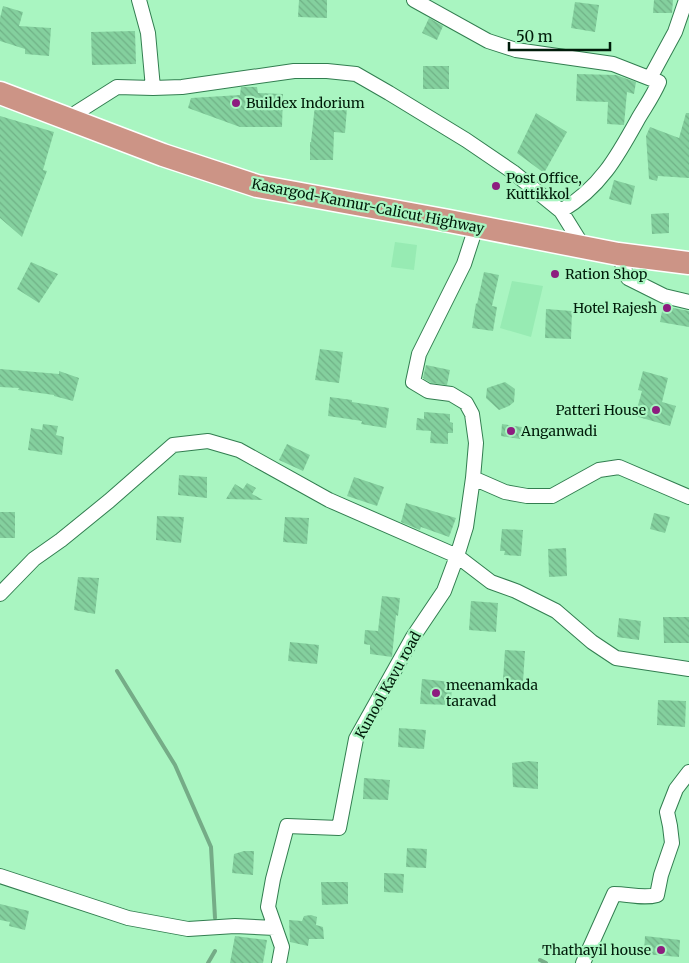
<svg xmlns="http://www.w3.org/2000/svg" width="689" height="963" font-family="Merriweather,serif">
  <defs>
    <pattern id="building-back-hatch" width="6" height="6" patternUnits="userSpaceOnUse" patternTransform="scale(1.25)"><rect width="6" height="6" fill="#84d09e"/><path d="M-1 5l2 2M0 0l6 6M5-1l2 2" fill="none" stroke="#70b287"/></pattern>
  </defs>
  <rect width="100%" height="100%" fill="#a9f5c1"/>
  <path fill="#97ebb3" d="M 395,242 L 417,245 L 414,270 L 391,267 Z
    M 512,281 L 543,286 L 531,337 L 500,328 Z"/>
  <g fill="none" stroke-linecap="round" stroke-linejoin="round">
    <path stroke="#75ac87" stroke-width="4" d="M 117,671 L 175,765 L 211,847 L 215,918
      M 540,960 L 546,963
      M 208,963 L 215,951"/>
  </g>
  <path fill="url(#building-back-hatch)" d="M 299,0 L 327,0 L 327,18 L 298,17 Z
    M 654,0 L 673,0 L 672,13 L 653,13 Z
    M 575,2 L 599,5 L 595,32 L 571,28 Z
    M 3,6 L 23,12 L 19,26 L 51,28 L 49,56 L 25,54 L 25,49 L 0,41 L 0,18 Z
    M 429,18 L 443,26 L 437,40 L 422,33 Z
    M 135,31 L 136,64 L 92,65 L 91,32 Z
    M 423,66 L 449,66 L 449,89 L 423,89 Z
    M 577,74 L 616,75 L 636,82 L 634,94 L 627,92 L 624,125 L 607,124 L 608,102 L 576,101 Z
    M 241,87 L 257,87 L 258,93 L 283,94 L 282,127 L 240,127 L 188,108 L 191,98 L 240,95 Z
    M 315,105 L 347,108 L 345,133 L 334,132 L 333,160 L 310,160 L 310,142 L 311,142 Z
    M 536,113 L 567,132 L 544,173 L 517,153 Z
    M 686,113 L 689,113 L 689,178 L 658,176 L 657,181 L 649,179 L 646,136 L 650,127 L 679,138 Z
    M 0,116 L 54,132 L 43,170 L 47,171 L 22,237 L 0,218 Z
    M 614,180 L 635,186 L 631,205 L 609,199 Z
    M 669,213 L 669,233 L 652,234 L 651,214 Z
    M 31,262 L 58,274 L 39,303 L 17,289 Z
    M 484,272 L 499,275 L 492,306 L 497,307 L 493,331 L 472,328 L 476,303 L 477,304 Z
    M 663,306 L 689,311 L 689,327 L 660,322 Z
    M 546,309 L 572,311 L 571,339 L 545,338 Z
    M 320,349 L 343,352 L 339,383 L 315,380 Z
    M 426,365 L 450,370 L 447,385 L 431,383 L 423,378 Z
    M 0,369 L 59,374 L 59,371 L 79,378 L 73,401 L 54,396 L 54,395 L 18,390 L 19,388 L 0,387 Z
    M 643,371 L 668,378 L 662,402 L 676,406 L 670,426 L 635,416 L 642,391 L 638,390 Z
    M 505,382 L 515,389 L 514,402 L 509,406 L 499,410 L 486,398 L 487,388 Z
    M 330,397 L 352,400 L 352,402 L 389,408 L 386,428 L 361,424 L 362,421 L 328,416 Z
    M 424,412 L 450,414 L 450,422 L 453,423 L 453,433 L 448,433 L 448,444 L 430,443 L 431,431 L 416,430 L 417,418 L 424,419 Z
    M 43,424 L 58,426 L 56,435 L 64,437 L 62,455 L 28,450 L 31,428 L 42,430 Z
    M 502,424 L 522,427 L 520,439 L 501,436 Z
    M 287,444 L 310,455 L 303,471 L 279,460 Z
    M 179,475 L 207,477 L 207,498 L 178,495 Z
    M 354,477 L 384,487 L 377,506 L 347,496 Z
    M 247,483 L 256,488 L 252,494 L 263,500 L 226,499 L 235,484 L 243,489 Z
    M 406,503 L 456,518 L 449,537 L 421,527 L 420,530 L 401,522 Z
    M 0,512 L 15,512 L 15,538 L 0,538 Z
    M 654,513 L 670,517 L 665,533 L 650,529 Z
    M 157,516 L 184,517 L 181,543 L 156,540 Z
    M 285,517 L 309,518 L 307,544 L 283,542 Z
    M 502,529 L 523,530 L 521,556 L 504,555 L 505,551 L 500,551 Z
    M 566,548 L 567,576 L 549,577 L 548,549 Z
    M 78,577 L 99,578 L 95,614 L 74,610 Z
    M 382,596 L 400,598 L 398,616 L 396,615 L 392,657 L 370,654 L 370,645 L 364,644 L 365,630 L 378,631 Z
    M 471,601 L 498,603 L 496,632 L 469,630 Z
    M 663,617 L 689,617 L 689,643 L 664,643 Z
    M 619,618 L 641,621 L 639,640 L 617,637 Z
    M 290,642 L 319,645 L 317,664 L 288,661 Z
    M 505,650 L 525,651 L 523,682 L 503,680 Z
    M 422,679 L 452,682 L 451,705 L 420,704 Z
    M 658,700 L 686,701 L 685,727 L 657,725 Z
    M 399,728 L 426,730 L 424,749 L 398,747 Z
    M 528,761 L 538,762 L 538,789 L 513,787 L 512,763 Z
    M 364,778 L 390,780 L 388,800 L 363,799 Z
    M 407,848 L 427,849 L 426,868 L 406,867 Z
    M 244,851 L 254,851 L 253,875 L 232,873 L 234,854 Z
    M 384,873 L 404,874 L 403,893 L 384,892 Z
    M 321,882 L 348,882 L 348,904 L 322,905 Z
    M 0,904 L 29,911 L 25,930 L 9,926 L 10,922 L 0,920 Z
    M 311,915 L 317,917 L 316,925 L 323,927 L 324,939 L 309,939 L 308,946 L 290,942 L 289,920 L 302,921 L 304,916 Z
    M 235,936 L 267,940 L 263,963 L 230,963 Z
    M 645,936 L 680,940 L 679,957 L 644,954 Z"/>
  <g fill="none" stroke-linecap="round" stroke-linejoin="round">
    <defs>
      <path id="minor" d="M 414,0 L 488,41 L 516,50 L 613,64 L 659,82 C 653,96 645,107 638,119 C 617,157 600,188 561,211
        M 650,78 L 675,32 L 686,0
        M 153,88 L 182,87 L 294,71 L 327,71 L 356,74 L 389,93 L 466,140 L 513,172 L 561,211 L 584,248
        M 68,118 L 117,87 L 153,88 L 148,33 L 139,0
        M 476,227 L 464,264 L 419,354 L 413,382 L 428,391 L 451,394 L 466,403 L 472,414 L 476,443 L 473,478 L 505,492 L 527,496 L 552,496 L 599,470 L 619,467 L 689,497
        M 618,254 L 628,278 L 664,296 L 689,302
        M 0,594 L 34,559 L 61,540 L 109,501 L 173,445 L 208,441 L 239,450 L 329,500 L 457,556 L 491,582 L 516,591 L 556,611 L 592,642 L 616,658 L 689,669
        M 0,876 L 128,918 L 188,929 L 235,926 L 275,928
        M 279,963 L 282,947 L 268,907 L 273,879 L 287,826 L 339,828 L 356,739 L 413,637 L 444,591 L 457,556 L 466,527 L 473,478
        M 583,963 L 614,894 C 629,894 643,899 657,895 L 661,875 L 672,843 L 670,826 L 667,812 L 676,789 L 689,772"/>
      <path id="trunk" d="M 0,93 L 163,155 L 257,186 L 449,221 L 618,254 L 689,263"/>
    </defs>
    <use href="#minor" stroke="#327e50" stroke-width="16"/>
    <use href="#trunk" stroke="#fff" stroke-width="25"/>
    <use href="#minor" stroke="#fff" stroke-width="14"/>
    <use href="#trunk" stroke="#cc9486" stroke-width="22"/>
  </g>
  <g fill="#8d1d7f" stroke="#a9f5c1" stroke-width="2">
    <circle cx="236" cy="103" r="5"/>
    <circle cx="496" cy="186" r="5"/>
    <circle cx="555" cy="274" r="5"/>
    <circle cx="667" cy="308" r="5"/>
    <circle cx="656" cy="410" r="5"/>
    <circle cx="511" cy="431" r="5"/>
    <circle cx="436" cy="693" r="5"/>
    <circle cx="661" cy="950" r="5"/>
  </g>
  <g text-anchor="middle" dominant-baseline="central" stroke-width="4.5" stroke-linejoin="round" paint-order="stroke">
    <g font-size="14" fill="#001c0a" stroke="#a9f5c1" text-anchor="start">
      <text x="246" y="103">Buildex Indorium</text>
      <text x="506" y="178">Post Office,<tspan x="506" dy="16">Kuttikkol</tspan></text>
      <text x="565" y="274">Ration Shop</text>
      <text x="657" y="308" text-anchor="end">Hotel Rajesh</text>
      <text x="646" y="410" text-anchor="end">Patteri House</text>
      <text x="521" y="431">Anganwadi</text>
      <text x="446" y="685">meenamkada<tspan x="446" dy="16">taravad</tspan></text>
      <text x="651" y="950" text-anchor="end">Thathayil house</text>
    </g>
    <g font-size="14" fill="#001c0a" stroke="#a9f5c1">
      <text transform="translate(368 206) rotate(11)">Kasargod-Kannur-Calicut Highway</text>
      <text transform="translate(388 685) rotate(-61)">Kunool Kavu road</text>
    </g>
  </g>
  <path d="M509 42v8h101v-8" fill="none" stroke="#001c0a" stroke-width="2.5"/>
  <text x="516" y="42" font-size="15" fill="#001c0a" stroke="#a9f5c1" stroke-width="4" paint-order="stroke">50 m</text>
</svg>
